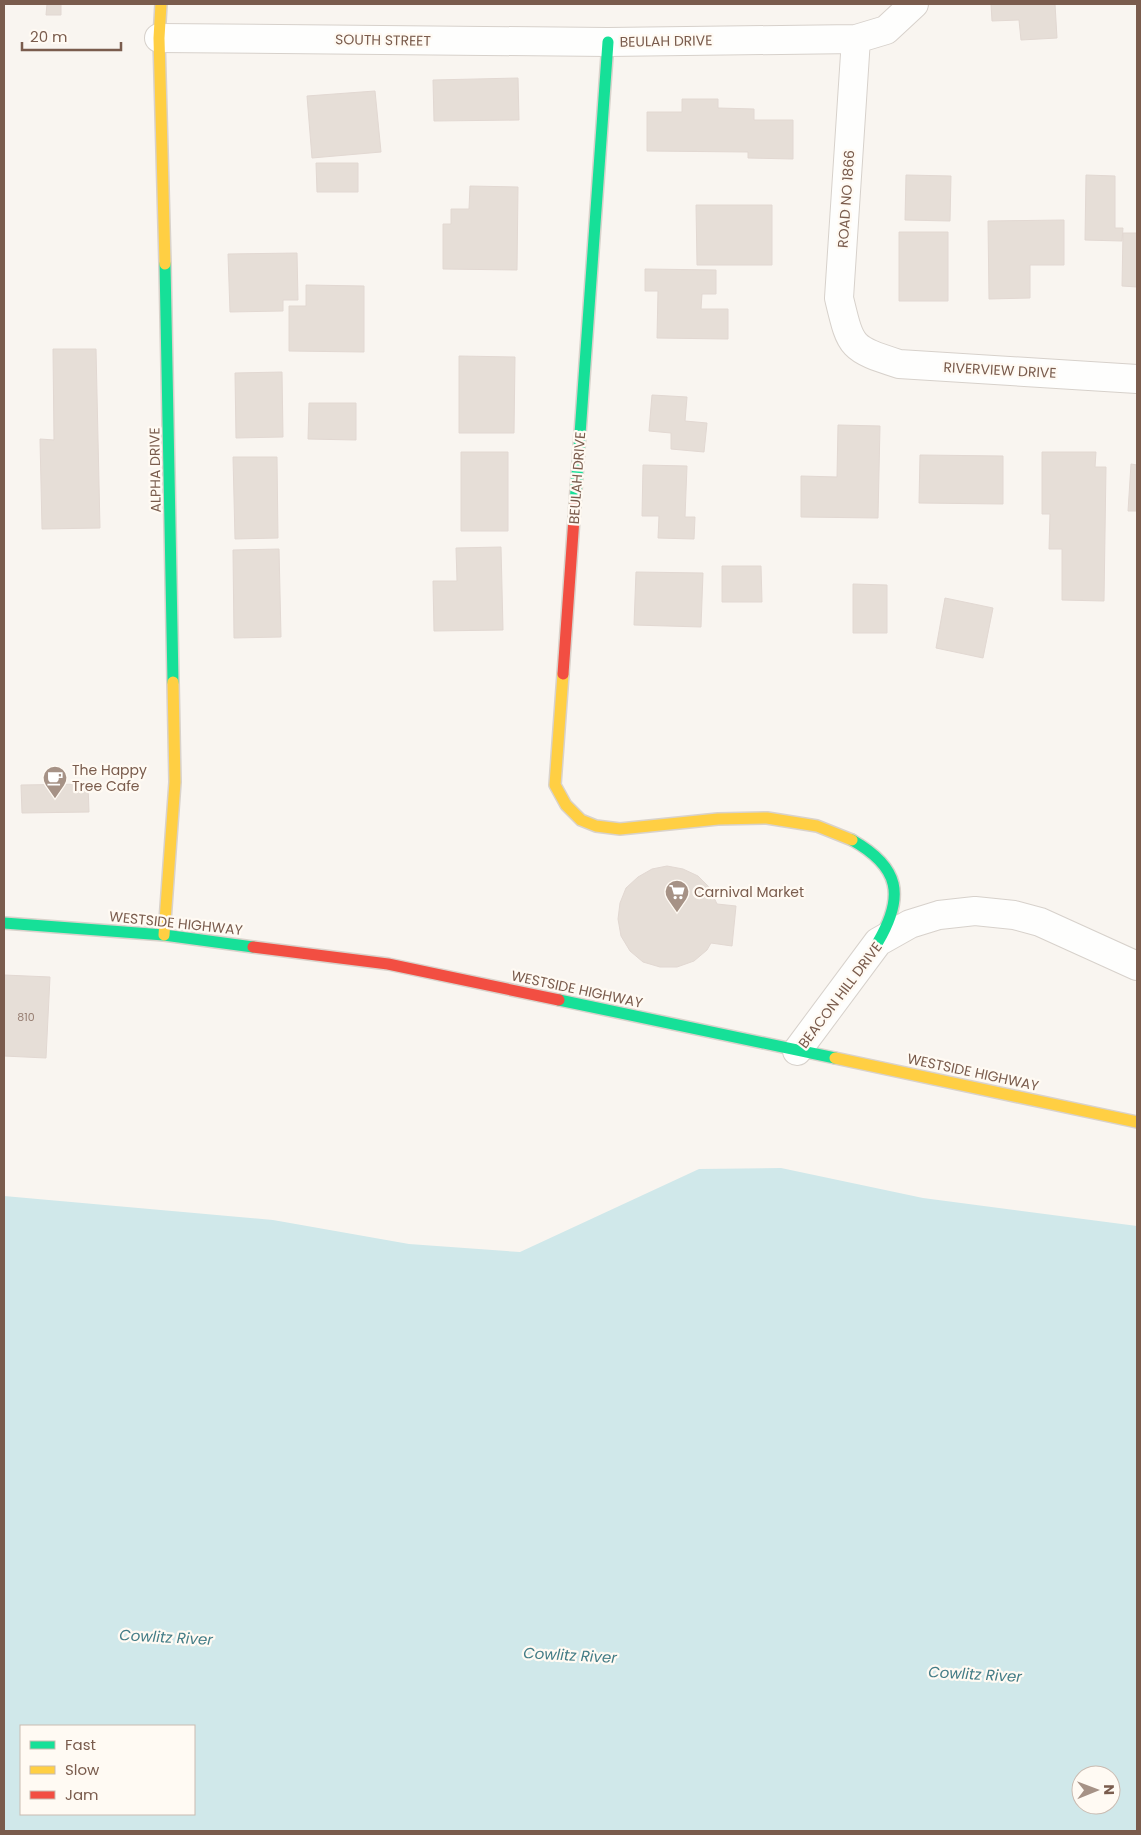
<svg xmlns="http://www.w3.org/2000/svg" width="1141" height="1835" font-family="Poppins,sans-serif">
  <rect width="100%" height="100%" fill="#f9f5f0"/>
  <path fill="#d0e8ea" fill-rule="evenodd" d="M 781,1168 L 923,1198 L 1137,1226 L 1137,1831 L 4,1831 L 4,1196 L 273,1220 L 409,1244 L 520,1252 L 699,1169 ZM 21,1726 L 194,1726 L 194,1814 L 21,1814 ZM 1081,1775 L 1111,1775 L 1111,1805 L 1081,1805 Z"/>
  <path fill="#e6ded7" stroke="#e2d8d2" d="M 47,4 L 61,4 L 61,15 L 46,15 Z
    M 991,4 L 1055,4 L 1057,38 L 1021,40 L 1019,20 L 992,21 Z
    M 518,78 L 519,120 L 434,121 L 433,80 Z
    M 375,91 L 381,152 L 312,158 L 307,96 Z
    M 682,99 L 718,99 L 718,108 L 754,109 L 754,120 L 793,120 L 793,159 L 748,158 L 748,152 L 647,151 L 647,112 L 682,112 Z
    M 316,163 L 358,163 L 358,192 L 317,192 Z
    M 906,175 L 951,176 L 950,221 L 905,220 Z
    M 1086,175 L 1115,176 L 1115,228 L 1123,228 L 1122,241 L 1085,240 Z
    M 470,186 L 518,187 L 517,270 L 443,269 L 443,224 L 451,224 L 451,209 L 469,209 Z
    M 696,205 L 772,205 L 772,265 L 697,265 Z
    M 1064,220 L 1064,265 L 1030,265 L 1030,298 L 989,299 L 988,221 Z
    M 899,232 L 948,232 L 948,301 L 899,301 Z
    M 1123,233 L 1137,233 L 1137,287 L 1122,286 Z
    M 297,253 L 298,300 L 283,300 L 283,311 L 230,312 L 228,254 Z
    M 645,269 L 716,270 L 716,294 L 702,294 L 701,309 L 728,309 L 728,339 L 657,338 L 658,291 L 645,291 Z
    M 306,285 L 364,286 L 364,352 L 289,351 L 289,306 L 306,306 Z
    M 53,349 L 96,349 L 100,528 L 42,529 L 40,439 L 54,440 Z
    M 459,356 L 515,357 L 514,433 L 459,433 Z
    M 282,372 L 283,437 L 236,438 L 235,373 Z
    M 652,395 L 687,397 L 685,421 L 707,423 L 704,452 L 671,449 L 671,433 L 649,431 Z
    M 309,403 L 356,403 L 356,440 L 308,439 Z
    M 838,425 L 880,426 L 878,518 L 801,517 L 801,476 L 837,477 Z
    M 461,452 L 508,452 L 508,531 L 461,531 Z
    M 1042,452 L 1096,452 L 1095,467 L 1106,467 L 1104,601 L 1062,600 L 1062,549 L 1049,549 L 1050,514 L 1042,514 Z
    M 920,455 L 1003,456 L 1003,504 L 919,503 Z
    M 233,457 L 277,457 L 278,538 L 235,539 Z
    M 1131,464 L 1137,465 L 1137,511 L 1128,511 Z
    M 643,465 L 687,466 L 685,517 L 695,517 L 694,539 L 658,538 L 659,516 L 642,516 Z
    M 501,547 L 503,630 L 434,631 L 433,581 L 457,581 L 456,548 Z
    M 279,549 L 281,637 L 234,638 L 233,550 Z
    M 722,566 L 761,566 L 762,602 L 722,602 Z
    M 636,572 L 703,573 L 701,627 L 634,625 Z
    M 853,584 L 887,585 L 887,633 L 853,633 Z
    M 945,598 L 993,608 L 983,658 L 936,648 Z
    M 88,784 L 89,812 L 22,813 L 21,785 Z
    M 667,866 L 683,869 L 698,876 L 709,887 L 717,904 L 736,906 L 732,946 L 711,943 L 707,950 L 694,961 L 677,967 L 660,967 L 643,962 L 630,951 L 621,936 L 618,919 L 620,903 L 626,888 L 638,877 L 652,869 Z
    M 4,975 L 50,977 L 46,1058 L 4,1056 Z"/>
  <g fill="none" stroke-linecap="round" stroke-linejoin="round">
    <defs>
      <path id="street" d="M 159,38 L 608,42 L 856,39 L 886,30 L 914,4
        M 856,39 L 839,298 C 851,348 850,348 899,364 L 1137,379
        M 797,1051 L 878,942 L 910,924 L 939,915 L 975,911 L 1014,915 L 1040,922 L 1137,966"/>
      <path id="fast" d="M 165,264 L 173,682
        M 575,504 L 608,42
        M 852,840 C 900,867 905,896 878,942
        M 4,923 L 164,935 L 253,947
        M 559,1000 L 835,1058"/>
      <path id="slow" d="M 161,4 L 159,38 L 165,264
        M 563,674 L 555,785 L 566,805 L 581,820 L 596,826 L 620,829 L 718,819 L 767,818 L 817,826 L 852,840
        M 164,935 L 175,782 L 173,682
        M 835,1058 L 1137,1122"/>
      <path id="jam" d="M 563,674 L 575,504
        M 253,947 L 388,964 L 559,1000"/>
    </defs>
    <use href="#street" stroke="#d7d1cb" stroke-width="30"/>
    <use href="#fast" stroke="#d9d2cb" stroke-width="14"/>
    <use href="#slow" stroke="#d9d2cb" stroke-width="14"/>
    <use href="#jam" stroke="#d9d2cb" stroke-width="14"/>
    <use href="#street" stroke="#fefefd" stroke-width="28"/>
    <use href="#fast" stroke="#16e098" stroke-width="11"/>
    <use href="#slow" stroke="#ffcf43" stroke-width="11"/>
    <use href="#jam" stroke="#f24e42" stroke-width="11"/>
  </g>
  <defs>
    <symbol id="cafe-pin" viewBox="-11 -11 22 30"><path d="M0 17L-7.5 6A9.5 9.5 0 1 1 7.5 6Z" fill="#a69286" stroke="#fffaf3"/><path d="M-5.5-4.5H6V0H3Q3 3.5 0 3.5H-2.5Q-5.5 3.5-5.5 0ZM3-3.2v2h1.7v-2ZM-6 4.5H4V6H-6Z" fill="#fff"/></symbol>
    <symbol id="supermarket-pin" viewBox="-11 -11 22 30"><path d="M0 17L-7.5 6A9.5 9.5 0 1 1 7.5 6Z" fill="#a69286" stroke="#fffaf3"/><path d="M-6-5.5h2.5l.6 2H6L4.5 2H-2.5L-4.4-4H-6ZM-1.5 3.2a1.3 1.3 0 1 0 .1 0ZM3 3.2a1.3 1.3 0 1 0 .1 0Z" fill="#fff"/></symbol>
  </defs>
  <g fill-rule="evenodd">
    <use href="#cafe-pin" x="41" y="764" width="28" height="38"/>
    <use href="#supermarket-pin" x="663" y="878" width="28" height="38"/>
  </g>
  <g text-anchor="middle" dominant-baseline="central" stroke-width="4.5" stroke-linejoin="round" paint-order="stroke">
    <g font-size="11" fill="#977e72">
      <text x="26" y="1017">810</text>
    </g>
    <g font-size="14" fill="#7a5c4d" stroke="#fffaf3">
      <text transform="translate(383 40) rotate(1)">SOUTH STREET</text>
      <text transform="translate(666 41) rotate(-1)">BEULAH DRIVE</text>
      <text transform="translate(846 199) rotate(-86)">ROAD NO 1866</text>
      <text transform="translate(1000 370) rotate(3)">RIVERVIEW DRIVE</text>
      <text transform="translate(155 470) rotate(-91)">ALPHA DRIVE</text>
      <text transform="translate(577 478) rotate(-86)">BEULAH DRIVE</text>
      <text transform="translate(176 923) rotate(6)">WESTSIDE HIGHWAY</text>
      <text transform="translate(577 989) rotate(12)">WESTSIDE HIGHWAY</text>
      <text transform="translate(840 995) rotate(-53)">BEACON HILL DRIVE</text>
      <text transform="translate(973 1072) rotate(12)">WESTSIDE HIGHWAY</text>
    </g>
    <g font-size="14" fill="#7a5c4d" stroke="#fffaf3" text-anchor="start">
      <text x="72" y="770">The Happy<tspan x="72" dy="16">Tree Cafe</tspan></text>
      <text x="694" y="892">Carnival Market</text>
    </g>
    <g font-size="15" font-style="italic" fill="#437c86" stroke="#fffaf3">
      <text transform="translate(166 1637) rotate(3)">Cowlitz River</text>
      <text transform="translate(570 1655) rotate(3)">Cowlitz River</text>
      <text transform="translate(975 1674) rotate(3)">Cowlitz River</text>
    </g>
  </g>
  <rect width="1141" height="1835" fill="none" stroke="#7a5c4d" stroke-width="10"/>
  <rect x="20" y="1725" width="175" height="90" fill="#fffaf3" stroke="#cabbb1"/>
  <rect x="30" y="1741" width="25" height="8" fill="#16e098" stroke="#cabbb1"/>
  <text x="65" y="1750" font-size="15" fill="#7a5c4d">Fast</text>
  <rect x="30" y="1766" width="25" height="8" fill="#ffcf43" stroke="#cabbb1"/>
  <text x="65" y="1775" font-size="15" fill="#7a5c4d">Slow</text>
  <rect x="30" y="1791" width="25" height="8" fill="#f24e42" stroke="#cabbb1"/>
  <text x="65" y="1800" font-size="15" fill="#7a5c4d">Jam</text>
  <g transform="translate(1096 1790) rotate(89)"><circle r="24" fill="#fffaf3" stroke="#cabbb1"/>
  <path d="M0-4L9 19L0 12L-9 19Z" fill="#a69286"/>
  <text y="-8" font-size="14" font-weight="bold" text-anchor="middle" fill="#7a5c4d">N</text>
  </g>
  <path d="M22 42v8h99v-8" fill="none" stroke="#7a5c4d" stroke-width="2.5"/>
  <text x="30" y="42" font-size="15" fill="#7a5c4d" stroke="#fffaf3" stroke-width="4" paint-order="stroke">20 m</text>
</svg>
